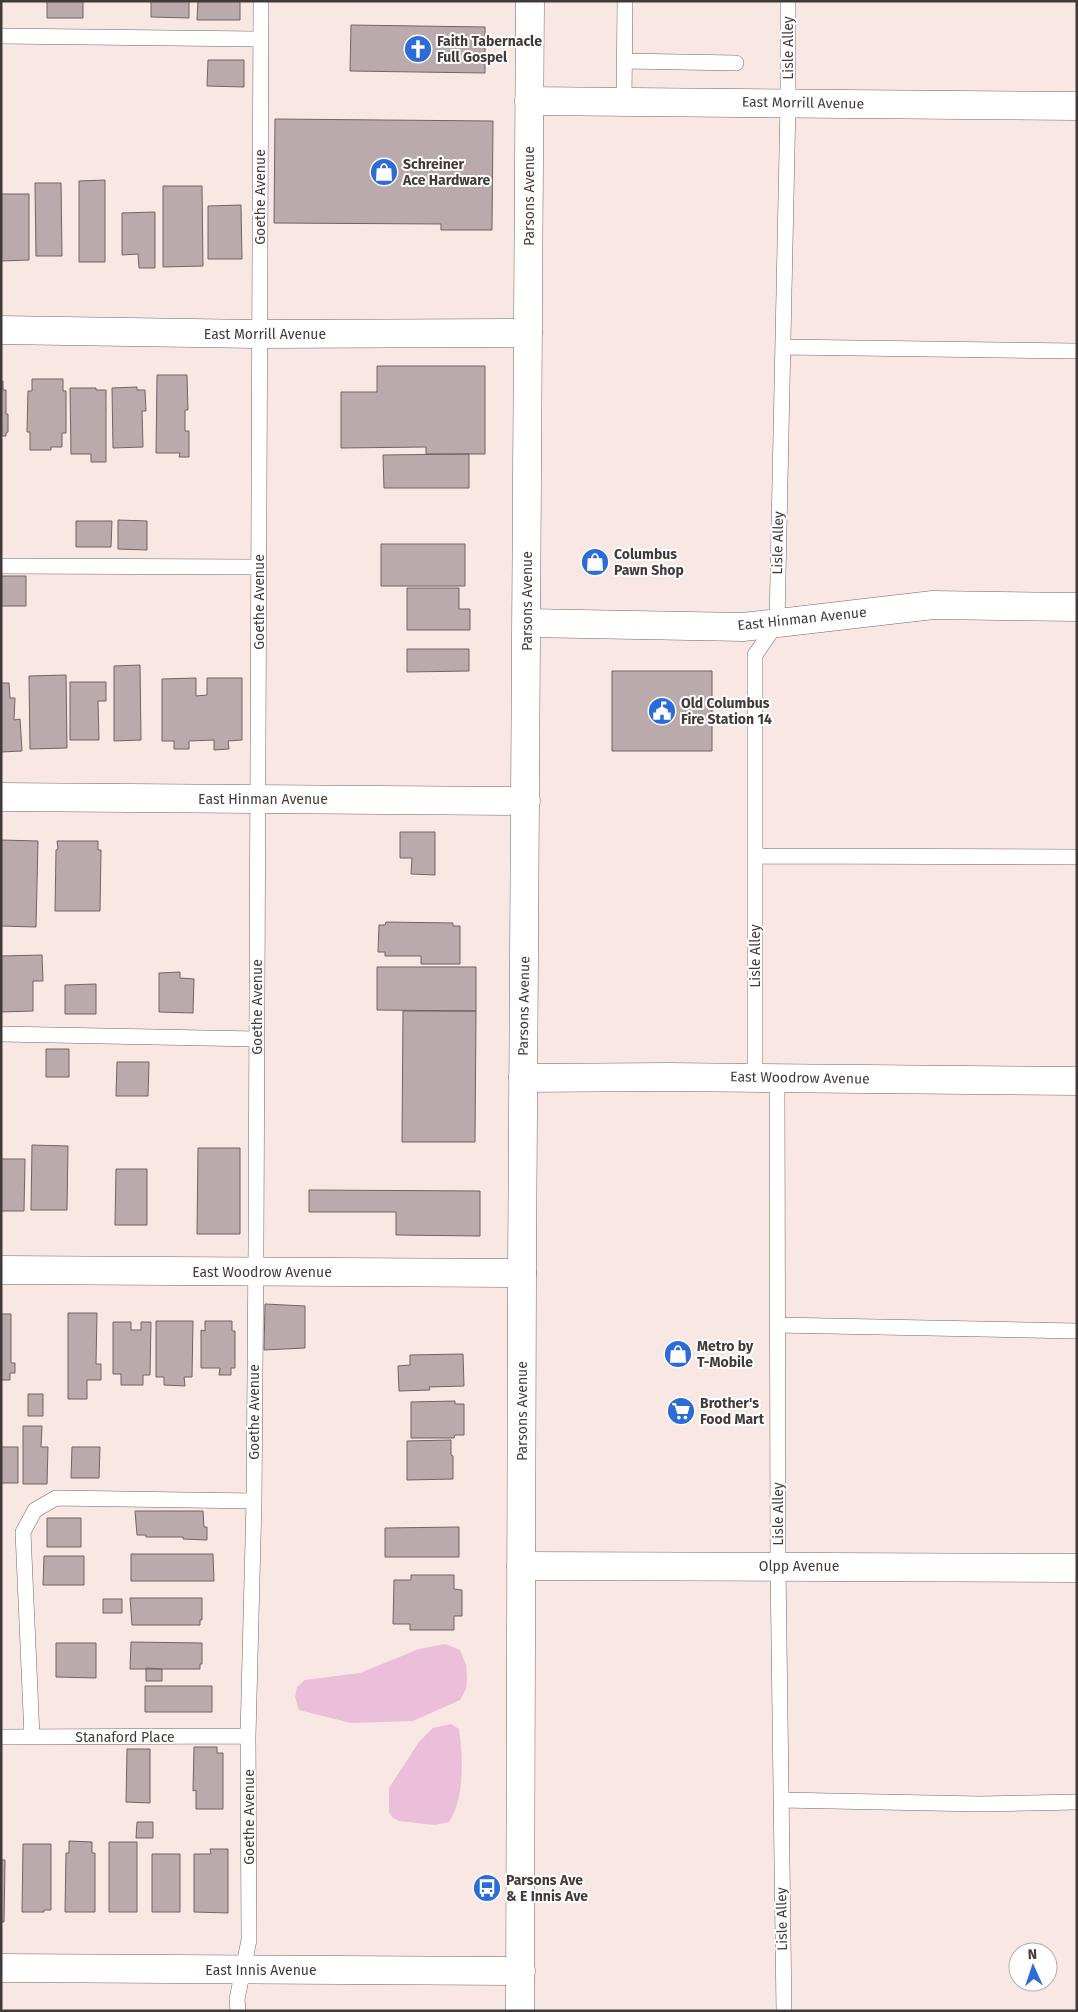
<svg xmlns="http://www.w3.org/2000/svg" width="1078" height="2012" font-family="'Fira Sans',sans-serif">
  <rect width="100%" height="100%" fill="#f8e7e3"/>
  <path fill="#ebbeda" d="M 445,1644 L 460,1650 L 466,1665 L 467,1678 L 466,1689 L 460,1700 L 413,1721 L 351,1723 L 299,1710 L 295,1697 L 297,1687 L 305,1680 L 360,1673 L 419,1649 Z
    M 451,1724 L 459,1729 C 463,1756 465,1798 449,1822 L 435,1825 L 399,1821 L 392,1817 L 389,1812 L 389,1788 L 419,1742 L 433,1728 Z"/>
  <path fill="#bbaaac" stroke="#726365" d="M 47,1 L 83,1 L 83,18 L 47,18 Z
    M 151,1 L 189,1 L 189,18 L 151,17 Z
    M 198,1 L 240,1 L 240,20 L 197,20 Z
    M 351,25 L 485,27 L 485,73 L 350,71 Z
    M 208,60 L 244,60 L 244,87 L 207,86 Z
    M 275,119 L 493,121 L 492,230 L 441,230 L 441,224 L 274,223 Z
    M 105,180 L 105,262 L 79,262 L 79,181 Z
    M 35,183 L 61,183 L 62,256 L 36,256 Z
    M 163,186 L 202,186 L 203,266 L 163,267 Z
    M 1,194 L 29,194 L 29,260 L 1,261 Z
    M 241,205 L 242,259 L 208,259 L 208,206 Z
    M 155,212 L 155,268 L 139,268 L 138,254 L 122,255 L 122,213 Z
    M 377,366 L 485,366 L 485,454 L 426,454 L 426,447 L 341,448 L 341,392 L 377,392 Z
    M 157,375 L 187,375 L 188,410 L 185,410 L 185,431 L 189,431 L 189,457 L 179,457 L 180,453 L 156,453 Z
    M 32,379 L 63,379 L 63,391 L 66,391 L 66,433 L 62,433 L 62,447 L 51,447 L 51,450 L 30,450 L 30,432 L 27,432 L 28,391 L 32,391 Z
    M 1,381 L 3,381 L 3,390 L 6,390 L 6,414 L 8,414 L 8,432 L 6,433 L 6,436 L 1,436 Z
    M 137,387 L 137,390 L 145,390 L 146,411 L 142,411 L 143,447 L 113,448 L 112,388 Z
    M 70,388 L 96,388 L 96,390 L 106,390 L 106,462 L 91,462 L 91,454 L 71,454 Z
    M 469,454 L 469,488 L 384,488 L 383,455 Z
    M 118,520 L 147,521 L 147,550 L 118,549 Z
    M 76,521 L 112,521 L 111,547 L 76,547 Z
    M 381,544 L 465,544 L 465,586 L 381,586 Z
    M 1,576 L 26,576 L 26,606 L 1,606 Z
    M 407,588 L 459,588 L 459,609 L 470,609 L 470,630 L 407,630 Z
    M 407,649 L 469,649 L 469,671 L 407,672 Z
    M 140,665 L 141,740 L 114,741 L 114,666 Z
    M 612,671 L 712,671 L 712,751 L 612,751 Z
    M 66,675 L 67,748 L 30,749 L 29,676 Z
    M 196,678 L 196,696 L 207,695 L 207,678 L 242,678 L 242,740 L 228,741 L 229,749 L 214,750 L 214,740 L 189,741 L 189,749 L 174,749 L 174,741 L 162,741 L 162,679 Z
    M 70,682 L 106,682 L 106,701 L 98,701 L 99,740 L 70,740 Z
    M 1,683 L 9,683 L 10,698 L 15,698 L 14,720 L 20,719 L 22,751 L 1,752 Z
    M 400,832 L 435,832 L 435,875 L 411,874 L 412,858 L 400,858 Z
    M 1,840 L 38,841 L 36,927 L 1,926 Z
    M 57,841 L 98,841 L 98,850 L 101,850 L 100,911 L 55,911 L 56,850 L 58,849 Z
    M 386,922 L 453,923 L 453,926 L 460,926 L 460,964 L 421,964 L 421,956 L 385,956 L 385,952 L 378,952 L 379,925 L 385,925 Z
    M 42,955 L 43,981 L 33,981 L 33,1011 L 1,1012 L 1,956 Z
    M 377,967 L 476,967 L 476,1011 L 377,1010 Z
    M 180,972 L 180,978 L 194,979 L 193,1013 L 159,1012 L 159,973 Z
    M 96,984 L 96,1014 L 65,1014 L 65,985 Z
    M 403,1011 L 476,1011 L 475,1142 L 402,1142 Z
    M 46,1049 L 69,1049 L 69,1077 L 46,1077 Z
    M 117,1062 L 149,1062 L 148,1096 L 116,1096 Z
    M 32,1145 L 68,1146 L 67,1210 L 31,1210 Z
    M 198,1148 L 240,1148 L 240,1234 L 197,1234 Z
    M 1,1159 L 25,1159 L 24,1211 L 1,1211 Z
    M 116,1169 L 147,1169 L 147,1225 L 115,1225 Z
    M 309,1190 L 480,1191 L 480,1236 L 396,1235 L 396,1212 L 309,1212 Z
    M 265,1304 L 305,1306 L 305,1348 L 264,1350 Z
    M 68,1313 L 97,1313 L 96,1364 L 101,1364 L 101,1380 L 87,1380 L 87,1399 L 68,1399 Z
    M 1,1314 L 11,1314 L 11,1363 L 15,1363 L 15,1373 L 10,1373 L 10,1380 L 1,1380 Z
    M 156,1321 L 193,1321 L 192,1377 L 184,1377 L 185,1386 L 164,1385 L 164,1377 L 156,1377 Z
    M 205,1321 L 232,1321 L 232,1331 L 235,1331 L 235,1368 L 231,1368 L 231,1375 L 219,1375 L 220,1368 L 201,1368 L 201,1330 L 205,1331 Z
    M 113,1322 L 131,1322 L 131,1330 L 141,1330 L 141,1322 L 151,1322 L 150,1375 L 143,1375 L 143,1385 L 121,1385 L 121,1374 L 113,1374 Z
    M 463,1354 L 464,1386 L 429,1387 L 430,1390 L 399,1391 L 398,1366 L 410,1365 L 410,1355 Z
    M 28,1394 L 43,1394 L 43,1416 L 28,1416 Z
    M 455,1401 L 455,1404 L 464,1404 L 464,1435 L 455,1435 L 454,1438 L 411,1438 L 411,1402 Z
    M 23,1426 L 42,1426 L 41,1447 L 48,1447 L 47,1484 L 23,1484 Z
    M 451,1440 L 451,1455 L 453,1456 L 453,1479 L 407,1480 L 407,1441 Z
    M 1,1447 L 18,1447 L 18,1483 L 1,1483 Z
    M 72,1447 L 100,1447 L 99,1478 L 71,1478 Z
    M 135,1511 L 203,1511 L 204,1527 L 207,1527 L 207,1540 L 183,1539 L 183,1537 L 146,1537 L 146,1535 L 137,1535 Z
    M 47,1518 L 81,1518 L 81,1547 L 47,1547 Z
    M 459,1527 L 459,1557 L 385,1557 L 385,1528 Z
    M 131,1554 L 213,1554 L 214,1581 L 131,1581 Z
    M 44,1556 L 84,1556 L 84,1585 L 43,1585 Z
    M 411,1575 L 454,1575 L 454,1589 L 462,1590 L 462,1616 L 454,1616 L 454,1630 L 410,1630 L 410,1624 L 393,1624 L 394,1580 L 411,1580 Z
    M 130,1598 L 202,1598 L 202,1620 L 200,1620 L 200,1625 L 132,1625 Z
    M 103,1599 L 122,1599 L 122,1613 L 103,1613 Z
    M 131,1642 L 202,1643 L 202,1664 L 200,1664 L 200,1669 L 130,1669 Z
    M 56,1643 L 96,1643 L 96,1678 L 56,1677 Z
    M 146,1668 L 162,1669 L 162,1681 L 146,1681 Z
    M 145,1686 L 212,1686 L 212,1712 L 145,1712 Z
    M 194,1747 L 217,1747 L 217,1753 L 223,1753 L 223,1809 L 196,1809 L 196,1790 L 193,1791 Z
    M 127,1749 L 150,1749 L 150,1803 L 126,1802 Z
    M 137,1822 L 153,1822 L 153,1838 L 136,1838 Z
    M 69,1841 L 92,1842 L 92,1853 L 95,1853 L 95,1912 L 65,1912 L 66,1853 L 69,1853 Z
    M 109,1842 L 137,1842 L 137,1912 L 109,1912 Z
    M 23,1844 L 51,1844 L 51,1910 L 44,1910 L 44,1912 L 22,1912 Z
    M 210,1849 L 228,1849 L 228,1913 L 194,1912 L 194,1854 L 211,1854 Z
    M 152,1854 L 180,1854 L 180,1912 L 152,1912 Z
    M 1,1860 L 5,1860 L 4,1922 L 1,1922 Z"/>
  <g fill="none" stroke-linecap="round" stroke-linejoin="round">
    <defs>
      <path id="service" d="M 1,36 L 261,39
        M 625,61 L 736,63
        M 624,102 L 625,1
        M 783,347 L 1077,351
        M 1,566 L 259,567
        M 755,856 L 1077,857
        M 1,1034 L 257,1039
        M 755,1078 L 755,655 L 777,623 L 788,103 L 788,1
        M 777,1078 L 778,1566 L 784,2011
        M 777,1325 L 1077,1331
        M 1,1737 L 248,1736
        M 32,1737 L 23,1532 L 35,1510 L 56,1498 L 254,1501
        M 781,1800 L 981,1804 L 1077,1802
        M 238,2011 L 237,1999 L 249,1940 L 248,1736 L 254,1501 L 256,1246 L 261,1"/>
      <path id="minor" d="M 529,101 L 1077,106
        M 1,330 L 260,334 L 528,333
        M 527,623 L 743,627 L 933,605 L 1077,607
        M 1,797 L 526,801
        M 523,1078 L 668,1077 L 1077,1081
        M 1,1270 L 522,1273
        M 521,1566 L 1077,1568
        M 1,1968 L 521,1971"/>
      <path id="primary" d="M 520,2011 L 522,1273 L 530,1"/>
    </defs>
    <use href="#service" stroke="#766763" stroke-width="16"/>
    <use href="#minor" stroke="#766763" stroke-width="29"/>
    <use href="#primary" stroke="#766763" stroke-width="29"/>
    <use href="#service" stroke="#fff" stroke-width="15"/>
    <use href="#minor" stroke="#fff" stroke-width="28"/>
    <use href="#primary" stroke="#fff" stroke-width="28"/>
  </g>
  <defs>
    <symbol id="church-disc" viewBox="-11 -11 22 22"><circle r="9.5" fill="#2c6cd9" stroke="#fff"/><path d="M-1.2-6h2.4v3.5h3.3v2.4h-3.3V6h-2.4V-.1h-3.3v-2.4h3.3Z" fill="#fff"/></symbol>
    <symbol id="shop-disc" viewBox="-11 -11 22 22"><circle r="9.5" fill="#2c6cd9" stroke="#fff"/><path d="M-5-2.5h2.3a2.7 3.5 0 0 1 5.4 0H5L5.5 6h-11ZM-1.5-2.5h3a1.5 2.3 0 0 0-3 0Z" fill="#fff"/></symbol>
    <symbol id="civic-disc" viewBox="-11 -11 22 22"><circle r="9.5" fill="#2c6cd9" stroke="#fff"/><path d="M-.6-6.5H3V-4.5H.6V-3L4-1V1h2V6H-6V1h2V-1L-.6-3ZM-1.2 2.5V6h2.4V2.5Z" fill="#fff"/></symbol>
    <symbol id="supermarket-disc" viewBox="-11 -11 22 22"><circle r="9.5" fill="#2c6cd9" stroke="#fff"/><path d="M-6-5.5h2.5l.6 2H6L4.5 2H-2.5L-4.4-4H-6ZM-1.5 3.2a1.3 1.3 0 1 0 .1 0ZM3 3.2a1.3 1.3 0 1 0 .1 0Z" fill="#fff"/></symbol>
    <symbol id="bus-disc" viewBox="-11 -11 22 22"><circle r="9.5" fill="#2c6cd9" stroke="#fff"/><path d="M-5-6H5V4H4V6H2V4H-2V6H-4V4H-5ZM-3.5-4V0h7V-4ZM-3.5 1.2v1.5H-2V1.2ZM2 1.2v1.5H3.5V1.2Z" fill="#fff"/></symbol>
  </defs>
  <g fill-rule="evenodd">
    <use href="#church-disc" x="402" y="33" width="32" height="32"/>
    <use href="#shop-disc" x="368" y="156" width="32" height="32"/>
    <use href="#shop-disc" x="579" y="546" width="32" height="32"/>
    <use href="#civic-disc" x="646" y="695" width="32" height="32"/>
    <use href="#shop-disc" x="662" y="1338" width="32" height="32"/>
    <use href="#supermarket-disc" x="665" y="1395" width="32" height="32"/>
    <use href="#bus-disc" x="471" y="1872" width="32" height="32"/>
  </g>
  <g text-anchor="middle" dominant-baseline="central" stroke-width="4" stroke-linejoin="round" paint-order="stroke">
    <g font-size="14" font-weight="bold" fill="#413a38" stroke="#fff" text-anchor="start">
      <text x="437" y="41">Faith Tabernacle<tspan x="437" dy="16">Full Gospel</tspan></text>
      <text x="403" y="164">Schreiner<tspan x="403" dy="16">Ace Hardware</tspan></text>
      <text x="614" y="554">Columbus<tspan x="614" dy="16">Pawn Shop</tspan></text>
      <text x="681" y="703">Old Columbus<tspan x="681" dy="16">Fire Station 14</tspan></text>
      <text x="697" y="1346">Metro by<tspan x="697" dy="16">T-Mobile</tspan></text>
      <text x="700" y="1403">Brother's<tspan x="700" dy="16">Food Mart</tspan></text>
      <text x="506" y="1880">Parsons Ave<tspan x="506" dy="16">&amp; E Innis Ave</tspan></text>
    </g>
    <g font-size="14" fill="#413a38" stroke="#fff">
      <text transform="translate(788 48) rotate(-90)">Lisle Alley</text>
      <text transform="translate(803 103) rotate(1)">East Morrill Avenue</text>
      <text transform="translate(529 196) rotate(-90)">Parsons Avenue</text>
      <text transform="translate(260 197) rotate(-90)">Goethe Avenue</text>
      <text x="265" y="334">East Morrill Avenue</text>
      <text transform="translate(778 543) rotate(-89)">Lisle Alley</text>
      <text transform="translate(527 601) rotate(-90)">Parsons Avenue</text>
      <text transform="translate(259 602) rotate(-90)">Goethe Avenue</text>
      <text transform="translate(802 619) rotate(-6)">East Hinman Avenue</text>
      <text x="263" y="799">East Hinman Avenue</text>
      <text transform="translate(755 956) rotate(-90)">Lisle Alley</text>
      <text transform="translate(524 1006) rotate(-89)">Parsons Avenue</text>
      <text transform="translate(257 1007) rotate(-90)">Goethe Avenue</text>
      <text transform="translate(800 1078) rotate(1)">East Woodrow Avenue</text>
      <text x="262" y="1272">East Woodrow Avenue</text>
      <text transform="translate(522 1411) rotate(-90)">Parsons Avenue</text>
      <text transform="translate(254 1412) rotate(-90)">Goethe Avenue</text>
      <text transform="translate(778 1514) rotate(-90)">Lisle Alley</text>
      <text x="799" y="1566">Olpp Avenue</text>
      <text x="125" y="1737">Stanaford Place</text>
      <text transform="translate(249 1817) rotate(-90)">Goethe Avenue</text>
      <text transform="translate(782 1919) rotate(-91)">Lisle Alley</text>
      <text x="261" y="1970">East Innis Avenue</text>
    </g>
  </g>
  <rect width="1078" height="2012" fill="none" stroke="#413a38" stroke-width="5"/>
  <g transform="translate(1033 1967) rotate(357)"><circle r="24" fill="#ffffff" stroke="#b3b0af"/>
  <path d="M0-4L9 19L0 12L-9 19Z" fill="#2c6cd9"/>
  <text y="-8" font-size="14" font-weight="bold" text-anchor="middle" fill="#413a38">N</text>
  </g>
</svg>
